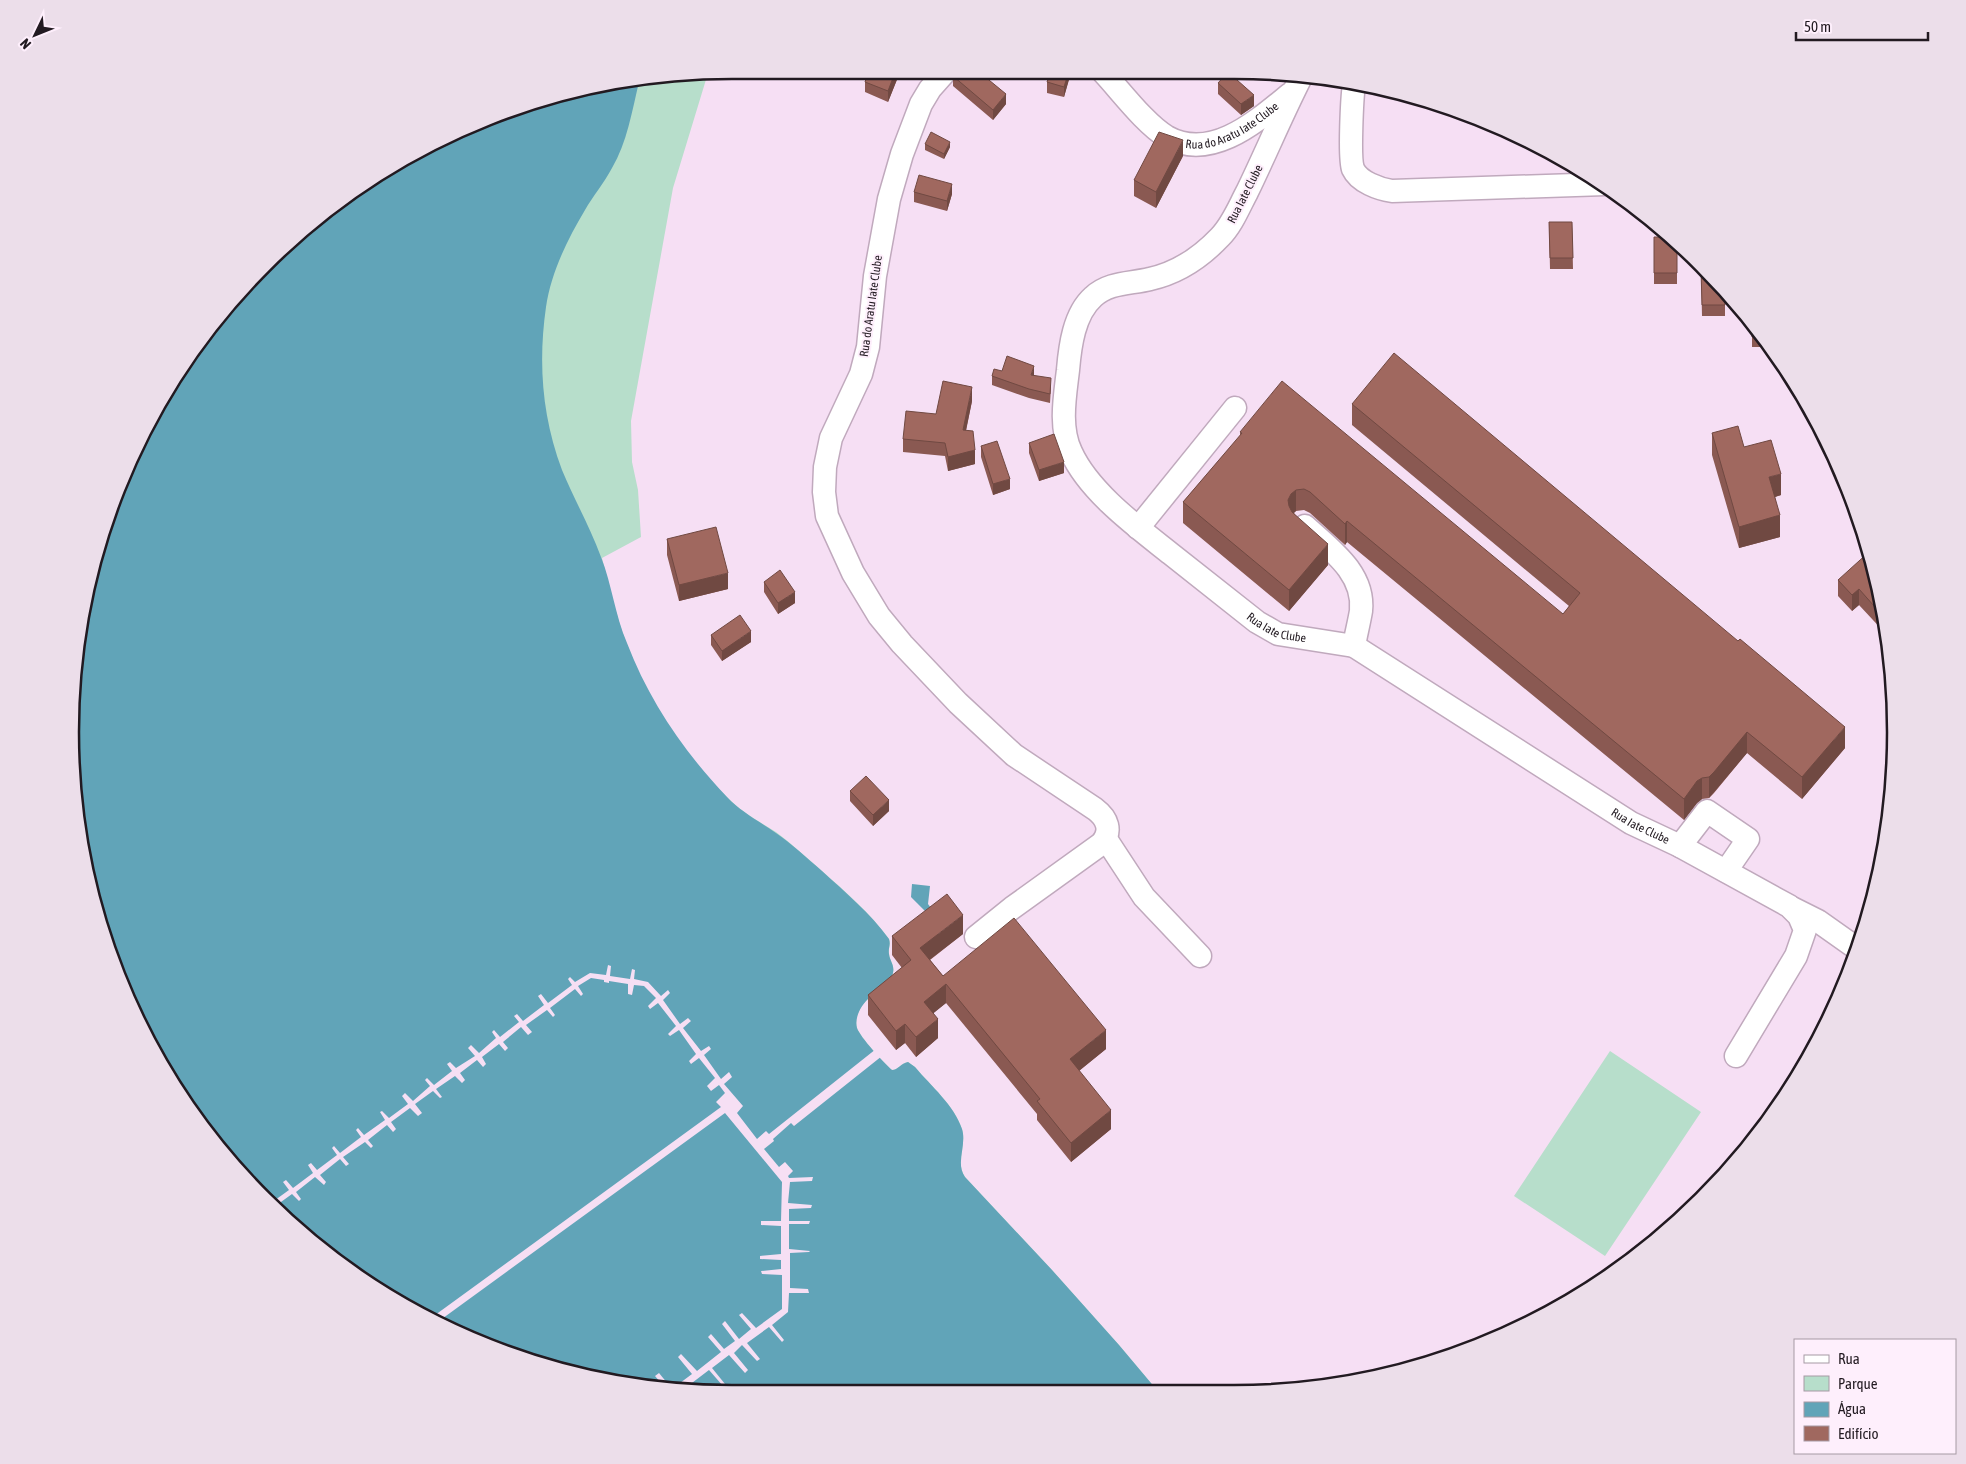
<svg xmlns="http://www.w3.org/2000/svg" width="1966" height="1464" font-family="'Asap Condensed',sans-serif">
  <rect width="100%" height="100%" fill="#f6dff4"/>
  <path fill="#b7decb" d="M 708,73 L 673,188 L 631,421 L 632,462 L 638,490 L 641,537 L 602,558 C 609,586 616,615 626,642 C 647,698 686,758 729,799 C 743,813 760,822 776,832 C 792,844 807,858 822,871 C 846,892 870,913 889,939 C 891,945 888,948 889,954 C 890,962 896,966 892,976 C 888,986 875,992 867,1000 C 860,1006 854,1019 857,1028 C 860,1037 884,1063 892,1070 C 898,1070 901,1063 908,1062 L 915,1067 C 931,1086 954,1105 962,1129 C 967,1145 955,1163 965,1177 L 1052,1270 L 1119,1345 L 1156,1389 L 1074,1390 L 703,832 L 486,332 L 562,92 Z
    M 1610,1051 L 1701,1112 L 1605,1256 L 1514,1196 Z"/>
  <path fill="#61a4b8" d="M 639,82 C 632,111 627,143 612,168 C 604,183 593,196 585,210 C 567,240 551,273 546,307 C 538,363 542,416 562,470 C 574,499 590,527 601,557 C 612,585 615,615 627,643 C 649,701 685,753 727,797 C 741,812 759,821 776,833 C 792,844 807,858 822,871 C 845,892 870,913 889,939 C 891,945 888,948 889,954 C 890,962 896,966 892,976 C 889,984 877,991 870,997 C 862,1004 854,1017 857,1028 C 860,1037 884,1063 892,1070 C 898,1070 901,1063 908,1062 L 915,1067 C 931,1086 954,1105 962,1129 C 967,1145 955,1163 965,1177 L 1052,1270 L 1119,1345 L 1156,1389 L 688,1393 L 560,1371 L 401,1305 L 296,1230 L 207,1135 L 120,985 L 92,903 L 71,776 L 83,603 L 138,439 L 234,295 L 296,234 L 401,159 L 560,93 Z
    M 912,884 L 930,886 L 928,904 L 934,912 L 925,911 L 911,897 Z"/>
  <path fill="#f6dff4" d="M 608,965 L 611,966 L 610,976 L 630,979 L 632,969 L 635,970 L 634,979 L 648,982 L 661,996 L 668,990 L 670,993 L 663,1000 L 680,1024 L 688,1018 L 691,1021 L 683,1028 L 701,1051 L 709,1046 L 711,1049 L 704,1055 L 721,1079 L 729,1072 L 732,1077 L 724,1084 L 743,1106 L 737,1113 L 757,1139 L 766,1131 L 769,1134 L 876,1049 L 882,1056 L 794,1126 L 791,1123 L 773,1139 L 774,1141 L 764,1149 L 779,1167 L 785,1162 L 793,1171 L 788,1176 L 789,1178 L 813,1177 L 812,1181 L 790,1182 L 788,1203 L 812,1205 L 811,1208 L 789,1209 L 789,1221 L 810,1221 L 809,1224 L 789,1224 L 789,1249 L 810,1251 L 809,1252 L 790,1253 L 790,1288 L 808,1289 L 809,1293 L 789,1293 L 788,1312 L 772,1325 L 784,1340 L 782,1342 L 769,1327 L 747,1343 L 760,1359 L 757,1361 L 742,1345 L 734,1353 L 748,1370 L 745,1373 L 729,1355 L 712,1368 L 725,1384 L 723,1386 L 709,1370 L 684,1389 L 686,1392 L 666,1389 L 655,1376 L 659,1373 L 672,1389 L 692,1374 L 678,1357 L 681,1354 L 697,1371 L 721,1352 L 708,1337 L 711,1334 L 724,1349 L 735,1341 L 722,1324 L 725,1321 L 739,1339 L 751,1329 L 739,1315 L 742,1313 L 756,1328 L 782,1309 L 782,1275 L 762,1274 L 761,1271 L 781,1269 L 781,1260 L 760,1259 L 760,1256 L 781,1254 L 781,1226 L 761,1225 L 761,1221 L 781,1221 L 782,1182 L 725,1113 L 439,1321 L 431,1318 L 721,1107 L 716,1102 L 725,1093 L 719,1085 L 711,1091 L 707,1086 L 715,1078 L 699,1058 L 691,1064 L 689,1061 L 696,1054 L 679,1030 L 670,1036 L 668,1034 L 676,1026 L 658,1003 L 650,1009 L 648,1006 L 656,998 L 644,986 L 634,985 L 632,995 L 628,994 L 628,984 L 609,981 L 609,983 L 604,982 L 604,980 L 591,978 L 578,986 L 583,994 L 581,996 L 575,989 L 550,1008 L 555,1015 L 553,1017 L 547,1010 L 526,1025 L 532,1032 L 528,1035 L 521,1027 L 503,1042 L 508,1048 L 505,1051 L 499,1044 L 482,1057 L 486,1064 L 483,1067 L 477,1060 L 460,1073 L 465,1080 L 462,1083 L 455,1076 L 436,1089 L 442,1097 L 440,1098 L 433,1091 L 415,1104 L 422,1113 L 418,1116 L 410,1108 L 391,1122 L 396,1129 L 393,1132 L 387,1125 L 368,1140 L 373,1146 L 371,1148 L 365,1142 L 343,1157 L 349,1164 L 346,1166 L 340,1159 L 320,1175 L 326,1182 L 324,1185 L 315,1177 L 296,1192 L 301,1199 L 299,1201 L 292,1194 L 274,1207 L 271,1203 L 289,1190 L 283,1182 L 286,1180 L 293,1188 L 313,1173 L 308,1165 L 311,1163 L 317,1170 L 337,1155 L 332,1148 L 334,1146 L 340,1153 L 361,1137 L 356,1130 L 358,1128 L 364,1135 L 385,1120 L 380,1112 L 382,1111 L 389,1118 L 408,1104 L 402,1096 L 405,1093 L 413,1101 L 430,1086 L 425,1080 L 427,1078 L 434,1085 L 452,1071 L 447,1064 L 450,1062 L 456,1068 L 475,1056 L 468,1048 L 471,1045 L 479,1053 L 496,1038 L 492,1032 L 494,1030 L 500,1037 L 519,1022 L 514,1016 L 517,1014 L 523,1021 L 544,1005 L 538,996 L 541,994 L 548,1003 L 572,985 L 568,979 L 570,977 L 575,982 L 590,973 L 606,975 Z"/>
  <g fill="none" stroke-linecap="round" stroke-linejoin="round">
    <defs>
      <g id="minor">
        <path d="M 946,71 L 930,89 L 921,104 L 902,154 L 889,199 L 875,276 L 868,347 L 861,374 L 831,438 L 825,467 L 824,492 L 827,516 L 853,573 L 879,616 L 902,644 L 958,703 L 1014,755 L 1095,809 C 1107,818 1113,831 1101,844 L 1012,908 L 976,937"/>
        <path id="s1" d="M 1102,71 C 1120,90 1145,124 1167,137 C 1212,162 1258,120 1290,94"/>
        <path id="s2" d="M 1302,75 C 1282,114 1266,153 1247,192 C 1239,207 1232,225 1220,237 C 1201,257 1177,273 1150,279 C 1130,284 1109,282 1093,297 C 1074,314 1070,346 1068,370 C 1065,396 1059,427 1071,452 C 1089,492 1137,527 1171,554 C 1199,576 1228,599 1257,622 L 1278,634 L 1354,646 L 1631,823 L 1680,846 L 1789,906 L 1799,916 L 1805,930 L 1796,956 L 1736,1056"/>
        <path d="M 1354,84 C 1352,98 1349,158 1353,169 C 1359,182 1379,189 1392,191 L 1605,184"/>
        <path d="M 1305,526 C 1330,549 1365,573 1361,611 C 1359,623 1356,634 1354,646"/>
        <path d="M 1138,528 L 1235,408"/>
        <path d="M 1106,839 L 1144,897 L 1200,956"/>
        <path d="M 1680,846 L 1707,811 L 1748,839 L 1726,871"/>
        <path d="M 1792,908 L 1818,921 L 1859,950"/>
      </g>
    </defs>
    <use href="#minor" stroke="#c0a9bd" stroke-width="25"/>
    <use href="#minor" stroke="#fff" stroke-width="22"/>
  </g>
  <path fill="#8a5952" d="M 900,70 L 900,72 L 888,102 L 865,92 L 865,82 Z
    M 1071,71 L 1064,97 L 1047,93 L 1047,82 Z
    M 953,76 L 1006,104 L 993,120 L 953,86 Z
    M 1218,83 L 1254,106 L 1241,115 L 1218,94 Z
    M 925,144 L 950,147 L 944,159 L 925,150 Z
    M 1183,156 L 1156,208 L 1134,196 L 1134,180 Z
    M 914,192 L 952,194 L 947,211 L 914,202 Z
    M 1549,222 L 1572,222 L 1573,269 L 1550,269 Z
    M 1654,237 L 1677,241 L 1677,284 L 1654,284 Z
    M 1701,269 L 1725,292 L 1725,316 L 1702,316 Z
    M 1752,321 L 1759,329 L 1771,347 L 1752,347 Z
    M 1034,375 L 1051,387 L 1050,403 L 1029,398 L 992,385 L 992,376 Z
    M 972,401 L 966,431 L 975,464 L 948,471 L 945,456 L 903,452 L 903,439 L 936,414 Z
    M 1352,404 L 1845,748 L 1802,799 L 1747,753 L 1714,793 L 1709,798 L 1702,799 L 1697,803 L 1684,820 L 1347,542 L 1345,545 L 1310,513 L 1304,510 L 1296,511 L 1294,513 L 1328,565 L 1289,611 L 1183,523 L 1183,502 L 1240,436 L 1240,432 L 1563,614 L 1569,606 L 1352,425 Z
    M 1712,433 L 1781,495 L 1775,497 L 1780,537 L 1739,548 L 1712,455 Z
    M 1029,443 L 1064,473 L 1039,481 L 1029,453 Z
    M 981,446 L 1010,489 L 993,495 L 981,457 Z
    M 667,539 L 728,589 L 679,601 L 667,555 Z
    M 1874,561 L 1886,634 L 1859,605 L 1852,611 L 1838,596 L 1838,580 Z
    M 764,582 L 795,603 L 778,614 L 764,592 Z
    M 711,635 L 751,642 L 722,661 L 711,645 Z
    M 850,791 L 889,811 L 873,826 L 850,801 Z
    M 963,934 L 930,960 L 943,976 L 1106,1049 L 1079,1071 L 1111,1129 L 1071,1162 L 1037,1120 L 1037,1114 L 946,1003 L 933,1013 L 938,1038 L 916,1057 L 905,1043 L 896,1050 L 868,1015 L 868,995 L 902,968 L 892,955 L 892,936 Z"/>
  <path fill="#704942" d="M 896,70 L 900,70 L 900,72 L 888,102 L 888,91 Z
    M 1069,71 L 1071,71 L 1071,73 L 1064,97 L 1064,87 Z
    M 1006,94 L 1006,104 L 993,120 L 993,110 Z
    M 1254,95 L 1254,106 L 1241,115 L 1241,104 Z
    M 1183,140 L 1183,156 L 1156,208 L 1156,192 Z
    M 950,142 L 950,147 L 944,159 L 944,154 Z
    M 952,184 L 952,194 L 947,211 L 947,201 Z
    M 1034,366 L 1034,376 L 1031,375 Z
    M 972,387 L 972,401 L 963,444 L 963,430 Z
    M 975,450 L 975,464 L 948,471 L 948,457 Z
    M 1064,462 L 1064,473 L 1039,481 L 1039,470 Z
    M 1781,474 L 1781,495 L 1769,499 L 1769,477 Z
    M 1010,479 L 1010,489 L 993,495 L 993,484 Z
    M 1296,490 L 1296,511 L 1291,515 L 1288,521 L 1288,500 L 1291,494 Z
    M 1780,515 L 1780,537 L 1739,548 L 1739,527 Z
    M 1347,521 L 1347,542 L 1345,545 L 1345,524 Z
    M 1328,544 L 1328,565 L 1289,611 L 1289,590 Z
    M 728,573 L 728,589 L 679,601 L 679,585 Z
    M 1859,589 L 1859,605 L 1852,611 L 1852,595 Z
    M 795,592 L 795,603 L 778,614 L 778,603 Z
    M 751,631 L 751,642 L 722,661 L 722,651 Z
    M 1845,727 L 1845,748 L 1802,799 L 1802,777 Z
    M 1747,732 L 1747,753 L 1709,798 L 1709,777 Z
    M 1702,778 L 1702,799 L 1697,803 L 1684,820 L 1684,799 L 1697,781 Z
    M 889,800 L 889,811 L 873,826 L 873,815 Z
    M 963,915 L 963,934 L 920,967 L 920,948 Z
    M 946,984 L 946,1003 L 924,1021 L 924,1002 Z
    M 938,1019 L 938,1038 L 916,1057 L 916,1037 Z
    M 905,1024 L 905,1043 L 896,1050 L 896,1031 Z
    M 1106,1030 L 1106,1049 L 1070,1078 L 1070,1059 Z
    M 1111,1110 L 1111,1129 L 1071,1162 L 1071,1143 Z"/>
  <path fill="#a0685f" stroke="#704942" d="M 869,70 L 896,70 L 888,91 L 865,82 Z
    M 957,71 L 978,71 L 1006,94 L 993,110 L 953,76 Z
    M 1051,71 L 1069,71 L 1064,87 L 1047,82 Z
    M 1228,72 L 1254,95 L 1241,104 L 1218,83 Z
    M 931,132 L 950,142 L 944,154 L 925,144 Z
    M 1159,132 L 1183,140 L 1156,192 L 1134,180 Z
    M 919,175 L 952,184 L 947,201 L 914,192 Z
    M 1549,222 L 1572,222 L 1573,258 L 1550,258 Z
    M 1654,237 L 1673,237 L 1677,241 L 1677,273 L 1654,273 Z
    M 1701,269 L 1703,269 L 1725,292 L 1725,305 L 1702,305 Z
    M 1752,321 L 1759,329 L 1764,337 L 1752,337 Z
    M 1394,353 L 1738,641 L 1740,639 L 1845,727 L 1802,777 L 1747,732 L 1714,772 L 1709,777 L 1702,778 L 1697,781 L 1684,799 L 1347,521 L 1345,524 L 1310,492 L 1304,489 L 1296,490 L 1291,494 L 1288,500 L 1289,506 L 1292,512 L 1328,544 L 1289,590 L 1183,502 L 1242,433 L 1240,432 L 1282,381 L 1563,614 L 1580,593 L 1352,404 Z
    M 1007,356 L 1034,366 L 1031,375 L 1051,378 L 1050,394 L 1029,389 L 992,376 L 994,369 L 1002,371 Z
    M 943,381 L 972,387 L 963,430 L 973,431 L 975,450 L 948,457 L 945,443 L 903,439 L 906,411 L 936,414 Z
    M 1738,426 L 1744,447 L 1771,440 L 1781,474 L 1769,477 L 1780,515 L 1739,527 L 1712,433 Z
    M 1054,434 L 1064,462 L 1039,470 L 1029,443 Z
    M 997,441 L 1010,479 L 993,484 L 981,446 Z
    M 716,527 L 728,573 L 679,585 L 667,539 Z
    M 1870,551 L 1874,561 L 1882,615 L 1859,589 L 1852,595 L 1838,580 Z
    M 780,570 L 795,592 L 778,603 L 764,582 Z
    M 740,615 L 751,631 L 722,651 L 711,635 Z
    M 866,776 L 889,800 L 873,815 L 850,791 Z
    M 947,894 L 963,915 L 920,948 L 943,976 L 1014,918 L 1106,1030 L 1070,1059 L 1111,1110 L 1071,1143 L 1037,1101 L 1040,1099 L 946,984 L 924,1002 L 938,1019 L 916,1037 L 905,1024 L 896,1031 L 868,995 L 911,960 L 892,936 Z"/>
  <g text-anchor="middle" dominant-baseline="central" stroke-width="4" stroke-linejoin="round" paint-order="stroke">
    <g font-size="12" fill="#221a21" stroke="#feeffc">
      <text stroke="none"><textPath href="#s1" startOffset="164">Rua do Aratu Iate Clube</textPath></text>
      <text transform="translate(1245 194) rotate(-63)">Rua Iate Clube</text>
      <text transform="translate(871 306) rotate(-82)">Rua do Aratu Iate Clube</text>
      <text stroke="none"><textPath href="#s2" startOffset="762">Rua Iate Clube</textPath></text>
      <text stroke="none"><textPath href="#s2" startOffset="1181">Rua Iate Clube</textPath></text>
    </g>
  </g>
  <path d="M0 0H1966V1464H0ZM732 79H1234A653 653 0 0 1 1887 732V732A653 653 0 0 1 1234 1385H732A653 653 0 0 1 79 732V732A653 653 0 0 1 732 79Z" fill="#ecdeea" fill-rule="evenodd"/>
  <path fill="none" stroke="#221a21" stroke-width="2.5" d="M732 79H1234A653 653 0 0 1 1887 732V732A653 653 0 0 1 1234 1385H732A653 653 0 0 1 79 732V732A653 653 0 0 1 732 79Z"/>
  <rect x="1794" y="1339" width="162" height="115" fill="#feeffc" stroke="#a69aa4"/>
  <rect x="1804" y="1355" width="25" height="8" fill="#ffffff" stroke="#a69aa4"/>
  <text x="1838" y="1364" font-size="15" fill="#221a21">Rua</text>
  <rect x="1804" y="1376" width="25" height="15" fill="#b7decb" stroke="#a69aa4"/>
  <text x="1838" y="1389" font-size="15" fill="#221a21">Parque</text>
  <rect x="1804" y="1402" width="25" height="15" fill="#61a4b8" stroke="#a69aa4"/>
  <text x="1838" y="1414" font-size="15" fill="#221a21">Água</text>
  <rect x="1804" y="1426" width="25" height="15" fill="#a0685f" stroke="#a69aa4"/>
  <text x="1838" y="1439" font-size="15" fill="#221a21">Edifício</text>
  <g transform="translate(35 35) rotate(227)" stroke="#feeffc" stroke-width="4" paint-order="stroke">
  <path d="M0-4L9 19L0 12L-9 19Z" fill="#221a21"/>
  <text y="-8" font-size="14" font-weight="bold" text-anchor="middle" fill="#221a21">N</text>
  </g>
  <path d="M1796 32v8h132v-8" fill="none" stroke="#221a21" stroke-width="2.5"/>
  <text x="1804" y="32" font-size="15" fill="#221a21" stroke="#feeffc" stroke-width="4" paint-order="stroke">50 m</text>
</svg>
